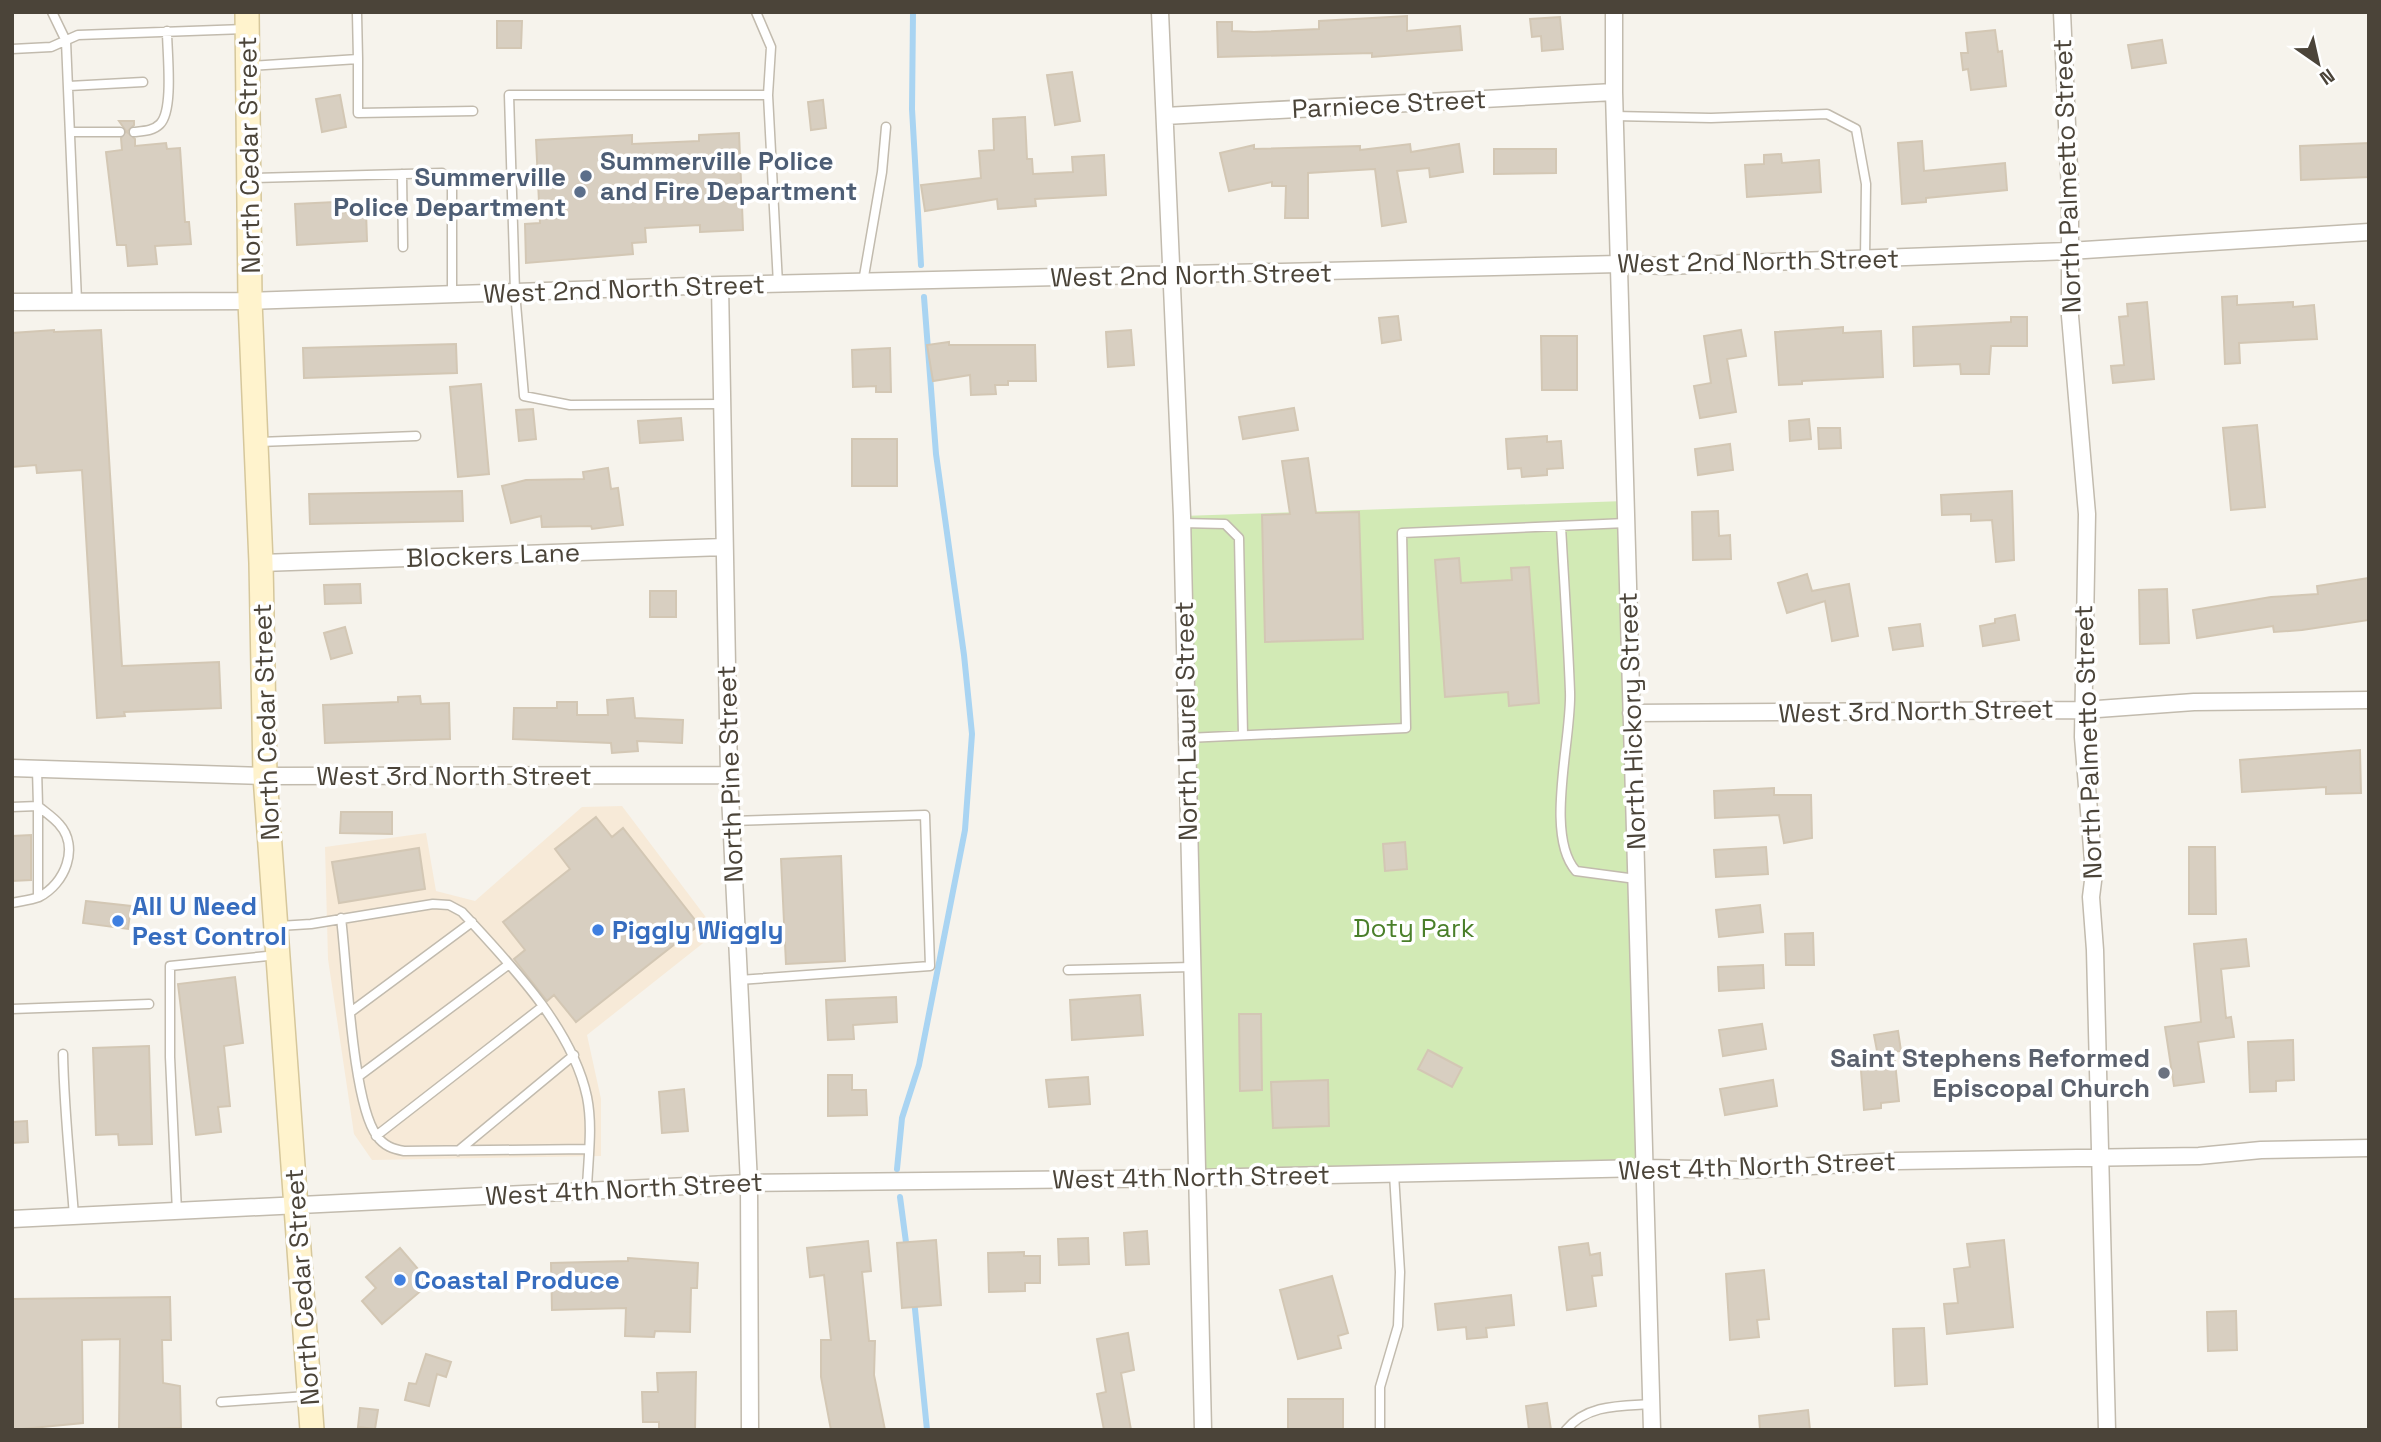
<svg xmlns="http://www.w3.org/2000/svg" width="2381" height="1442" font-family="'Space Grotesk',sans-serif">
  <rect width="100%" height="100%" fill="#f6f3ec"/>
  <path fill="#f7ead8" d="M 622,806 L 714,928 L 712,936 L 587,1035 L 601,1099 L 601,1156 L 372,1160 L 354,1134 L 328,959 L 325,847 L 426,833 L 436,891 L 475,901 L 582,807 Z"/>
  <path fill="#d2eab5" d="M 1625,501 L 1645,1168 L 1197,1178 L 1182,516 Z"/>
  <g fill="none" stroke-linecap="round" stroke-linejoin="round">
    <path stroke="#a9d4f2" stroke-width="6" d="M 913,12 L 912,109 L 921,265
      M 897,1169 L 902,1118 L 919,1065 L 965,830 L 972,734 L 964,655 L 936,454 L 924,297
      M 900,1197 L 907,1250
      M 914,1299 L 927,1430"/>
  </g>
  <path fill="#d8cfc1" stroke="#d3c7b4" stroke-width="2" d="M 1407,16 L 1407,31 L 1460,26 L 1462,50 L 1372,57 L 1372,53 L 1218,57 L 1217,22 L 1232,22 L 1232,31 L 1254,32 L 1319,29 L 1319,21 Z
    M 1560,17 L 1563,49 L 1542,51 L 1541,36 L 1532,37 L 1530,19 Z
    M 497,21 L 522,21 L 521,48 L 497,48 Z
    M 1995,30 L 1998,52 L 2002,51 L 2006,86 L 1971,90 L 1968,69 L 1963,70 L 1961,53 L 1968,53 L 1966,33 Z
    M 2162,40 L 2166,63 L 2132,68 L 2128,45 Z
    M 1072,72 L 1080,121 L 1055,125 L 1047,75 Z
    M 340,95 L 346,127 L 322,132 L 316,99 Z
    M 823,100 L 826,128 L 811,130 L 808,102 Z
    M 1025,117 L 1027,159 L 1032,159 L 1033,174 L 1073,172 L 1072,157 L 1104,155 L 1106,195 L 1035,199 L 1036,206 L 998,209 L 997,199 L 925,211 L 921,185 L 981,178 L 979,151 L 994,150 L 993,119 Z
    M 119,121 L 134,121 L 134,125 L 127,132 L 135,139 L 135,146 L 166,143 L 167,149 L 180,148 L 185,222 L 189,222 L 191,244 L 155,246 L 157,264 L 128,266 L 126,245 L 117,245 L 106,152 L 122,150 L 121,138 L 126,131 Z
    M 739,133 L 743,230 L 700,232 L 700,225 L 645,228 L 646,242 L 632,243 L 633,254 L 526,263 L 525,224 L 540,223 L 536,140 L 632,135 L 632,144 L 699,141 L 699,135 Z
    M 1922,141 L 1924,171 L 2005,163 L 2007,190 L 1926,198 L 1926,202 L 1902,204 L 1898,143 Z
    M 2369,143 L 2369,177 L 2301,180 L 2300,146 Z
    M 1410,144 L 1411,152 L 1459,144 L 1463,172 L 1430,177 L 1429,168 L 1397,171 L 1406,222 L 1382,226 L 1375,169 L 1308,173 L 1308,218 L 1285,218 L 1286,186 L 1272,186 L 1272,182 L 1229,191 L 1220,153 L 1254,145 L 1254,149 L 1360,146 L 1360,150 Z
    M 1494,149 L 1556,149 L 1556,173 L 1494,174 Z
    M 1781,154 L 1782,163 L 1819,160 L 1821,192 L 1747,197 L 1745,165 L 1764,164 L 1764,155 Z
    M 335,202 L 336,213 L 366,211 L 367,241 L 297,245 L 295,204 Z
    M 2237,296 L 2237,305 L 2293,302 L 2293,307 L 2314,305 L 2317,339 L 2239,343 L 2240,363 L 2225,364 L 2222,297 Z
    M 2147,302 L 2154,379 L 2113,383 L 2111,366 L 2124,365 L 2119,317 L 2128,316 L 2127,304 Z
    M 1398,316 L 1401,340 L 1382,343 L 1379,318 Z
    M 2011,317 L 2027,317 L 2027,346 L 1991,346 L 1989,374 L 1961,374 L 1960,364 L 1914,366 L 1913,327 L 2011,322 Z
    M 1843,327 L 1843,333 L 1881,331 L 1883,377 L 1802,381 L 1802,384 L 1779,385 L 1775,332 Z
    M 54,330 L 54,332 L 101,330 L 122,666 L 219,662 L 221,708 L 124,712 L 125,716 L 97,718 L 82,470 L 37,473 L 36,465 L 12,467 L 12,333 Z
    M 1131,330 L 1134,365 L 1108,367 L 1106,332 Z
    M 1741,330 L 1746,356 L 1727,359 L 1736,412 L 1700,418 L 1694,386 L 1711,383 L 1704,336 Z
    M 1541,336 L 1577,336 L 1577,390 L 1542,390 Z
    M 949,342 L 949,345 L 1035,345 L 1036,381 L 1008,381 L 1008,385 L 995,385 L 996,394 L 971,395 L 970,375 L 933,381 L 927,345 Z
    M 456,344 L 457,373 L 304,378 L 303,348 Z
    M 890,348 L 891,392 L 876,392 L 876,386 L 853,387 L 852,350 Z
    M 481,384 L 489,474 L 458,477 L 450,387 Z
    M 1294,408 L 1298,430 L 1243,439 L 1239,417 Z
    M 533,409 L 536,439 L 519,441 L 516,410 Z
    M 681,418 L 683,440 L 640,443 L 638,421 Z
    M 1809,419 L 1811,439 L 1790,441 L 1789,421 Z
    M 2257,425 L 2265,507 L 2231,510 L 2223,428 Z
    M 1818,428 L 1840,428 L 1841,448 L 1819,449 Z
    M 1547,436 L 1547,442 L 1561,441 L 1563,468 L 1547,469 L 1547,475 L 1522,477 L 1521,468 L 1508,469 L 1506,439 Z
    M 852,439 L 897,439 L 897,486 L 852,486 Z
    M 1730,444 L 1733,470 L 1698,475 L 1695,449 Z
    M 1308,458 L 1316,513 L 1359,512 L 1363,639 L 1265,642 L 1262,515 L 1290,514 L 1282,461 Z
    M 608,468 L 611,489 L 618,488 L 623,525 L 592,529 L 591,526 L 542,527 L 541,516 L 511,523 L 502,486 L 526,480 L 584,479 L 583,472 Z
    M 462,491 L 463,521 L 310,524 L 309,494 Z
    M 2012,491 L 2014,560 L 1996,562 L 1992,520 L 1971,521 L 1971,514 L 1942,515 L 1941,495 Z
    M 1718,511 L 1719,536 L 1730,535 L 1731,559 L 1693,560 L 1692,512 Z
    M 1459,558 L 1461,583 L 1512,580 L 1511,568 L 1529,567 L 1539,703 L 1509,706 L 1508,692 L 1445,697 L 1435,560 Z
    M 1807,574 L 1812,591 L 1849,584 L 1858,636 L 1832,641 L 1825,601 L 1787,613 L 1778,583 Z
    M 2369,578 L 2369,620 L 2302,630 L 2274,632 L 2273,626 L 2197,638 L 2193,610 L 2271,597 L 2318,594 L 2317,586 Z
    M 360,584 L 361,603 L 325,604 L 324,585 Z
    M 2167,589 L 2169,643 L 2140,644 L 2139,590 Z
    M 650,591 L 676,591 L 676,617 L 650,617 Z
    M 2015,615 L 2019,640 L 1983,646 L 1980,626 L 1995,623 L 1995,619 Z
    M 1920,624 L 1923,646 L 1893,650 L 1889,628 Z
    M 345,627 L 352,653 L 331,659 L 324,633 Z
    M 420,696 L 421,704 L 449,703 L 450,739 L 325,743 L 323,705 L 398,702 L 398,697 Z
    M 633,698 L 635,718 L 683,720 L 682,743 L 637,741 L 638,751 L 612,753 L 611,743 L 513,739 L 514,708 L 557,708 L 557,702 L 577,702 L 577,715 L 608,715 L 607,700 Z
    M 2360,750 L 2361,793 L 2326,794 L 2326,787 L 2242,792 L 2240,760 Z
    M 1774,788 L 1774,795 L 1811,795 L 1812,838 L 1784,843 L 1779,815 L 1715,818 L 1714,791 Z
    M 341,812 L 392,812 L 392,834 L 340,833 Z
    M 596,817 L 612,837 L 623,828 L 699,925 L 576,1022 L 554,995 L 547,1001 L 514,959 L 525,950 L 503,922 L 570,869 L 555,849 Z
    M 31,835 L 31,880 L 12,881 L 12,836 Z
    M 1405,842 L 1407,869 L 1385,871 L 1383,844 Z
    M 1766,847 L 1768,874 L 1716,877 L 1714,850 Z
    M 2189,847 L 2215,847 L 2216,914 L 2189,914 Z
    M 419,848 L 425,889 L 339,903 L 332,862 Z
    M 841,856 L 845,961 L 786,964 L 781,859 Z
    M 86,901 L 131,906 L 128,929 L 83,923 Z
    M 1760,905 L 1763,932 L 1719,937 L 1716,910 Z
    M 1813,933 L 1814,965 L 1786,965 L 1785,934 Z
    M 2246,939 L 2249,966 L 2221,969 L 2226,1018 L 2231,1017 L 2234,1037 L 2198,1042 L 2204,1082 L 2174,1086 L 2165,1027 L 2201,1022 L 2194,944 Z
    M 1763,965 L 1764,988 L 1719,991 L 1718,967 Z
    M 235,977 L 243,1043 L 224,1046 L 230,1106 L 218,1107 L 221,1132 L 196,1135 L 178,984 Z
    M 1140,995 L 1143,1035 L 1072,1040 L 1070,1000 Z
    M 896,997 L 897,1022 L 853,1025 L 854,1039 L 828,1040 L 826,1000 Z
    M 1239,1014 L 1261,1014 L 1262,1090 L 1240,1091 Z
    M 1762,1024 L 1766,1049 L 1723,1056 L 1719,1030 Z
    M 1898,1031 L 1901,1051 L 1894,1052 L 1899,1101 L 1881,1103 L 1881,1108 L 1864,1110 L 1860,1057 L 1878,1056 L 1874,1035 Z
    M 2293,1040 L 2294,1080 L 2276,1081 L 2276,1091 L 2250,1092 L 2248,1042 Z
    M 149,1046 L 152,1144 L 119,1145 L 118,1134 L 96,1135 L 93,1048 Z
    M 1428,1050 L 1462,1068 L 1452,1087 L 1418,1069 Z
    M 828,1075 L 852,1075 L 852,1090 L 866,1090 L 867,1115 L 828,1116 Z
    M 1088,1077 L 1090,1104 L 1049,1107 L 1046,1080 Z
    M 1328,1080 L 1329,1126 L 1273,1128 L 1271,1082 Z
    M 1773,1080 L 1777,1106 L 1725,1115 L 1720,1089 Z
    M 684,1089 L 688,1131 L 662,1133 L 659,1092 Z
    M 27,1121 L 28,1142 L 12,1143 L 12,1122 Z
    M 1147,1231 L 1149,1264 L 1126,1265 L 1124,1233 Z
    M 1088,1238 L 1089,1264 L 1059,1265 L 1058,1239 Z
    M 936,1240 L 941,1305 L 902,1308 L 897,1243 Z
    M 2004,1240 L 2013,1327 L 1947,1334 L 1944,1304 L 1958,1303 L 1954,1269 L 1970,1267 L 1967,1244 Z
    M 868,1241 L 871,1271 L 862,1272 L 869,1341 L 875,1341 L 874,1375 L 885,1430 L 831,1430 L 821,1377 L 821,1340 L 831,1340 L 824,1275 L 810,1277 L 807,1248 Z
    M 1588,1243 L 1590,1255 L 1600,1253 L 1602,1275 L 1592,1276 L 1596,1306 L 1567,1310 L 1559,1247 Z
    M 400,1248 L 430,1283 L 382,1324 L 362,1301 L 376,1288 L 366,1277 Z
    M 1024,1252 L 1024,1256 L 1040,1256 L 1040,1283 L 1025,1283 L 1025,1291 L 989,1292 L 988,1253 Z
    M 628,1258 L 698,1263 L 697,1288 L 691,1288 L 690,1332 L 655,1331 L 654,1337 L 625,1336 L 626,1308 L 552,1310 L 551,1263 L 628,1261 Z
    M 1764,1270 L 1769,1319 L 1757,1320 L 1759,1337 L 1730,1340 L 1726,1274 Z
    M 1332,1276 L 1348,1333 L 1338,1336 L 1341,1348 L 1298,1359 L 1280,1290 Z
    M 1511,1295 L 1514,1325 L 1486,1328 L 1487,1337 L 1467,1339 L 1466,1327 L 1438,1330 L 1435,1304 Z
    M 170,1297 L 171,1340 L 162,1340 L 163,1383 L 180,1386 L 181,1428 L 119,1430 L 120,1339 L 82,1340 L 83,1423 L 12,1430 L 12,1299 Z
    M 2236,1311 L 2237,1350 L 2208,1351 L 2207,1312 Z
    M 1924,1328 L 1927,1384 L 1895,1386 L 1893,1329 Z
    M 1128,1333 L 1134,1370 L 1121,1373 L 1131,1430 L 1104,1430 L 1097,1394 L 1106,1392 L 1097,1339 Z
    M 426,1354 L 451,1362 L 446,1377 L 437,1374 L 429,1406 L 405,1400 L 409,1383 L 416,1384 Z
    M 696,1372 L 695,1430 L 659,1430 L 659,1422 L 643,1422 L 642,1392 L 658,1392 L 657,1373 Z
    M 1288,1399 L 1343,1399 L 1343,1430 L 1288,1430 Z
    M 1547,1403 L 1551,1430 L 1529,1430 L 1526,1406 Z
    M 360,1408 L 378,1410 L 375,1429 L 358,1427 Z
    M 1808,1410 L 1810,1430 L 1760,1430 L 1759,1416 Z"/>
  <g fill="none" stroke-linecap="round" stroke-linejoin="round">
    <defs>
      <path id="lane" d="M 52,12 L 66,41 L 77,301
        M 756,12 L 771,47 L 768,95 L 778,284
        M 12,49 L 51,47 L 78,35 L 245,29
        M 358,59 L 358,113 L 473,111
        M 251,66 L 358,59 L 357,14
        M 69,86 L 143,82
        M 1614,116 L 1711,118 L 1827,114 L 1856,129 L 1866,184 L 1865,259
        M 71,132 L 120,132
        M 134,132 C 144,131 153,131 160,124 C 174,110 167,52 167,31
        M 402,174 L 403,247
        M 252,178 L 442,173 L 452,182 L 452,294
        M 863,282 L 882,172 L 886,127
        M 722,404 L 570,405 L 524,396 L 515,292 L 509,95 L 768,95
        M 259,442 L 416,436
        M 1182,523 L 1225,524 L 1239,538 L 1243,735
        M 1561,526 C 1564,581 1568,637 1570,692 C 1572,738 1544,835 1576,871 L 1636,879
        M 1187,738 L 1406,728 L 1402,533 L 1626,523
        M 38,806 L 38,897
        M 12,807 L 38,806 L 37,769
        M 731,821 L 925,815 L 930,966 L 739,980
        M 12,903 C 21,901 31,900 39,897 C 65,884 80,847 59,824 C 53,817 45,812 38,806
        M 341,918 C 347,965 352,1103 377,1136 C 384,1146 393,1149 404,1151 L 589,1149
        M 279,926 L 311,924 L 433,904 L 449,905 L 462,912 C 510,964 572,1027 587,1097 C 593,1127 588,1159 587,1189
        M 1068,970 L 1192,967
        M 12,1009 L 149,1004
        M 352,1011 L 472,922
        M 63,1054 C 64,1109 70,1162 74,1216
        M 359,1076 L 508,965
        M 376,1136 L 542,1007
        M 458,1151 L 574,1055
        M 177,1212 L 170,1057 L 170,966 L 277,955
        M 221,1402 L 307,1396
        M 1380,1430 L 1380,1387 L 1398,1326 L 1400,1272 L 1394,1174
        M 1566,1430 C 1587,1404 1621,1406 1651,1404"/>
      <path id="street" d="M 1160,12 L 1182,516 L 1203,1430
        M 1614,12 L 1614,92 L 1652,1430
        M 2062,12 L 2070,192 L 2070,316 L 2087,514 L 2083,737 L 2094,873 L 2091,897 L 2095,950 L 2107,1430
        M 1165,116 L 1614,92
        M 720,285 L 729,775 L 749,1183 L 750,1430
        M 12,302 L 250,301 L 720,285 L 1619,264 L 1665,266 L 2069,251 L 2369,232
        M 261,563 L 724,547
        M 1631,713 L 2084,710 L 2194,702 L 2369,700
        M 12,768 L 265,776 L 729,775
        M 12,1219 L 749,1183 L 1197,1178 L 1645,1168 L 1744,1170 L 1897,1161 L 2199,1156 L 2261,1150 L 2369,1148"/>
      <path id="secondary" d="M 247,12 L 250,301 L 261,563 L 265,776 L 312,1430"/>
    </defs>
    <use href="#lane" stroke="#c2bbae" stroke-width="11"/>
    <use href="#street" stroke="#c2bbae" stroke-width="19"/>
    <use href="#secondary" stroke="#d6c79b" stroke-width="26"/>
    <use href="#lane" stroke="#fff" stroke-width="8"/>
    <use href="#street" stroke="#fff" stroke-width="16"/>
    <use href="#secondary" stroke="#fff3cd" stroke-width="23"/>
  </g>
  <g fill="#5c6f8a" stroke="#fff" stroke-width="2.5">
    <circle cx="586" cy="176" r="7"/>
    <circle cx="580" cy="192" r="7"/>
  </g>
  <g fill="#3f7fe0" stroke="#fff" stroke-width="2.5">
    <circle cx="118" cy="921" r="7"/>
    <circle cx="598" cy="930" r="7"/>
    <circle cx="400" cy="1280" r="7"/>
  </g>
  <circle fill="#6b7280" stroke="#fff" stroke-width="2.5" cx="2164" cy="1073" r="7"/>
  <g text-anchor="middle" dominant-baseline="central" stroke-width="7" stroke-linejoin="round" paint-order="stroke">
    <g font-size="26" fill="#4b4439" stroke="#fff">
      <text transform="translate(1389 104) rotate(-3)">Parniece Street</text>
      <text transform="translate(249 155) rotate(-91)">North Cedar Street</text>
      <text transform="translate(2067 176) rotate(-92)">North Palmetto Street</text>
      <text transform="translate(1758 261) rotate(-1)">West 2nd North Street</text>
      <text transform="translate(1191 275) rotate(-1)">West 2nd North Street</text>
      <text transform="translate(624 289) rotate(-2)">West 2nd North Street</text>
      <text transform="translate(493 555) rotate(-2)">Blockers Lane</text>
      <text transform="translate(1916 711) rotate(-1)">West 3rd North Street</text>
      <text transform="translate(1186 721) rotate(-91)">North Laurel Street</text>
      <text transform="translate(1632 721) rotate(-92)">North Hickory Street</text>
      <text transform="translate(266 722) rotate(-92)">North Cedar Street</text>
      <text transform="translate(2088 742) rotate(-92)">North Palmetto Street</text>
      <text transform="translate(730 774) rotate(-92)">North Pine Street</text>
      <text x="454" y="776">West 3rd North Street</text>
      <text transform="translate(1757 1166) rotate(-2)">West 4th North Street</text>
      <text transform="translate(1191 1177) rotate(-1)">West 4th North Street</text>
      <text transform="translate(624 1189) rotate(-3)">West 4th North Street</text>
      <text transform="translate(302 1287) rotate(-94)">North Cedar Street</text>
    </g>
    <g font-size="26" font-weight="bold" fill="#4e5e75" stroke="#fff" text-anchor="start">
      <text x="600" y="161">Summerville Police<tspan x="600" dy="30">and Fire Department</tspan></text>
      <text x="566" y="177" text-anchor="end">Summerville<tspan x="566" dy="30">Police Department</tspan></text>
    </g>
    <g font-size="26" font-weight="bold" fill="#366cbe" stroke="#fff" text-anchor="start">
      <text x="132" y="906">All U Need<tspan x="132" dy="30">Pest Control</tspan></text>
      <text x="612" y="930">Piggly Wiggly</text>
      <text x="414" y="1280">Coastal Produce</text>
    </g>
    <g font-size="26" fill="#4a7f2a" stroke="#fff">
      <text x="1414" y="928">Doty Park</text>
    </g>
    <g font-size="26" font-weight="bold" fill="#5b616d" stroke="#fff" text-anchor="end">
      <text x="2150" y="1058">Saint Stephens Reformed<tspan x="2150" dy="30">Episcopal Church</tspan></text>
    </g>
  </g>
  <rect width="2381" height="1442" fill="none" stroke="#4b4439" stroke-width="28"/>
  <g transform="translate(2318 63) rotate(146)" stroke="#ffffff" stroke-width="5" paint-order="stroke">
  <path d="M0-5L12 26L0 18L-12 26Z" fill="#4b4439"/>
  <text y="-10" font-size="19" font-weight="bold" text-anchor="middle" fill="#4b4439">N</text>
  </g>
</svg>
